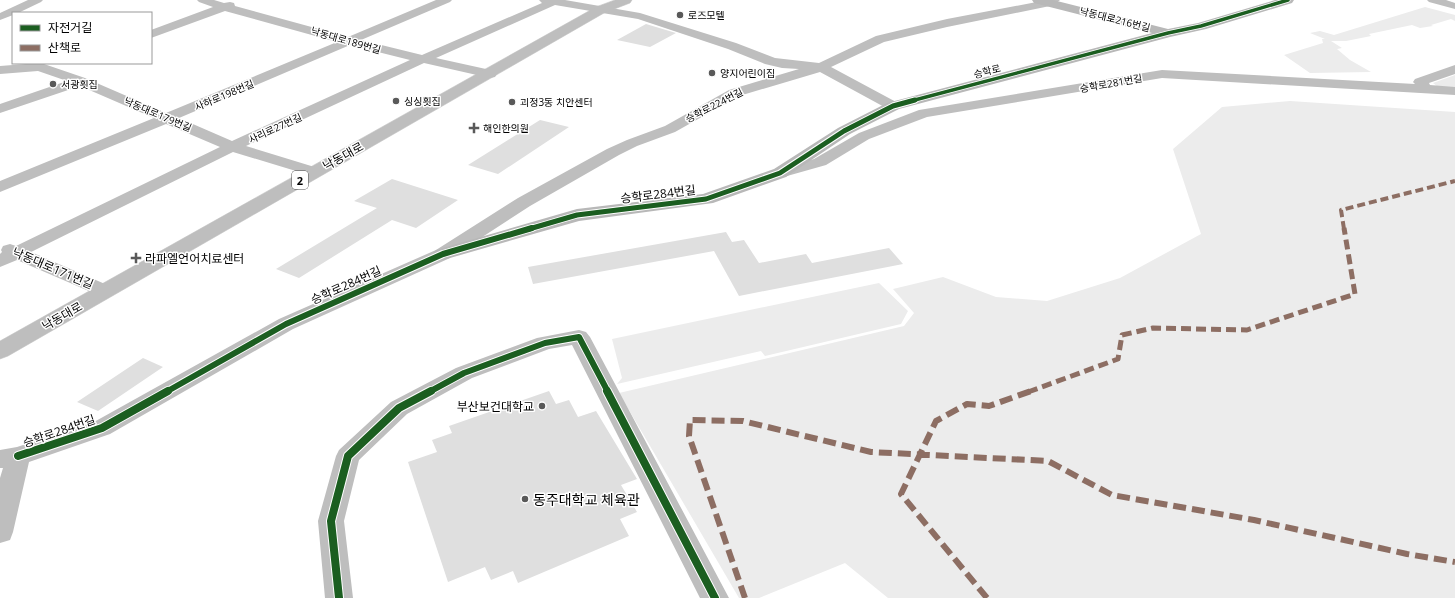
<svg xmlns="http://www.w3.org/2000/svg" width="1455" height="598" font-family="'Open Sans','Noto Sans KR',sans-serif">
  <rect width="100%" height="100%" fill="#fff"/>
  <path fill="#ececec" d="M 1425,7 L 1455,15 L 1455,21 L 1451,19 L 1431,25 L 1433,26 L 1420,28 L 1412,25 L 1369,34 L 1371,36 L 1346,41 L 1331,41 L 1342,48 L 1337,49 L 1350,60 L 1371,72 L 1310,73 L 1284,55 L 1323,43 L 1322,39 L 1325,39 L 1310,33 L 1320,31 L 1334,35 Z
    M 1455,75 L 1455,90 L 1439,88 L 1433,83 Z
    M 1290,101 L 1455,112 L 1455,598 L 888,598 L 845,563 L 759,598 L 739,598 L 619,393 L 904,326 L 914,313 L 893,289 L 943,277 L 996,297 L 1047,301 L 1120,278 L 1201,234 L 1173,149 L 1222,107 Z
    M 879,283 L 908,311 L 901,324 L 765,356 L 761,351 L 617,384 L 622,378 L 612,339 Z"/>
  <path fill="#dfdfdf" d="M 646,24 L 676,33 L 650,47 L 617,40 Z
    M 540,120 L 569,127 L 498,174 L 468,165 Z
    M 392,179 L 458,200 L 416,228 L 392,220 L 299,278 L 276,269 L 377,208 L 354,201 Z
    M 726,232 L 732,242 L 744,240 L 759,263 L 806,254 L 812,263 L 889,248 L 903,264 L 739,296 L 714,251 L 533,284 L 528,267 Z
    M 143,358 L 163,367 L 98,411 L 77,402 Z
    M 549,391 L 556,404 L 569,400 L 578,417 L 596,411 L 637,479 L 621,485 L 637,512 L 620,519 L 629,536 L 518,583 L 513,571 L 491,580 L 485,567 L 448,582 L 408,462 L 437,452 L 432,440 L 452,433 L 449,426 Z"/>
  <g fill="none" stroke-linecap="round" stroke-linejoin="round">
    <defs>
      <path id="primary" d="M 615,0 L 632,0 L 630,3 L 604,13 L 8,356 L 0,359 L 0,341 L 596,7 Z"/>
    </defs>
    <use href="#primary" stroke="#dbdbdb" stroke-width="1"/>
    <path fill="#bebebe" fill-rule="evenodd" d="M 28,0 L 43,0 L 41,2 L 18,13 L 13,13 L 13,15 L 0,20 L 0,13 Z
      M 197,0 L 214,0 L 224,3 L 230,2 L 234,3 L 235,6 L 348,37 L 436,0 L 452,0 L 450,2 L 361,40 L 422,55 L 542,3 L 539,0 L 565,0 L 640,13 L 736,43 L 775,58 L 819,63 L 876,36 L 947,19 L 1047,0 L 1060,0 L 1054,5 L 1050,6 L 947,27 L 884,42 L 831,67 L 898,103 L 900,106 L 898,109 L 893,110 L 888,109 L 820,72 L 739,96 L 675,132 L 637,146 L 619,155 L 530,206 L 450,258 L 293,329 L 110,434 L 29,462 L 13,532 L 10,540 L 0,543 L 0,478 L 3,468 L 0,468 L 0,450 L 17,447 L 94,422 L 279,319 L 436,250 L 518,198 L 607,149 L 627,140 L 665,126 L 729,90 L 799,69 L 782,68 L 765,64 L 728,49 L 638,19 L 555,5 L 436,58 L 495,71 L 497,74 L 495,77 L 490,78 L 424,63 L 246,146 L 321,169 L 323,172 L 321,175 L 315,177 L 309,175 L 233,152 L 31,252 L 112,287 L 115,291 L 112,295 L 105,297 L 98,295 L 17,260 L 0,267 L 0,254 L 2,252 L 1,250 L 3,246 L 10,244 L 16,246 L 220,147 L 166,124 L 0,192 L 0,181 L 154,118 L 80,86 L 0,113 L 0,104 L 67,81 L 38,71 L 0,74 L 0,66 L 39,63 L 44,64 L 85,78 L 166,113 L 337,42 L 225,11 L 151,38 L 151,30 L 213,7 L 199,2 ZM 350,45 L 410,60 L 232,141 L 179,118 Z
      M 1427,0 L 1446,0 L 1455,3 L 1455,9 L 1429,2 Z
      M 1455,65 L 1455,74 L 1429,83 L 1430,85 L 1455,87 L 1455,95 L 1162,78 L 927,117 L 869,139 L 826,165 L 780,178 L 774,176 L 772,173 L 774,170 L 814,159 L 859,133 L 919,110 L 1162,70 L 1415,84 L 1413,82 L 1415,79 Z
      M 579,330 L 586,332 L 590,337 L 729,598 L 700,598 L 572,345 L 549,349 L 472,378 L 407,414 L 359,460 L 344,521 L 353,598 L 325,598 L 318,521 L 336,456 L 339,450 L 391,402 L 456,368 L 537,338 Z"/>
    <path fill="#b8b8b8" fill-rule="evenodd" d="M 1032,0 L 1053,0 L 1168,29 L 1198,23 L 1275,0 L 1294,0 L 1292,3 L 1206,29 L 1170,37 L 899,109 L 850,134 L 786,177 L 713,203 L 579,221 L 443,260 L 436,258 L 433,254 L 436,250 L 577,209 L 703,194 L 774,169 L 838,128 L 887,103 L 1152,33 L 1034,3 Z"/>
    <use href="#primary" fill="#bebebe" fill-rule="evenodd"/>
    <path stroke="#8d6e63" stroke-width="4" stroke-dasharray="8 4" stroke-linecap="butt" d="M 1344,229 L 1341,210 L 1455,181"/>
    <path stroke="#8d6e63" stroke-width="5" stroke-dasharray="10 5" stroke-linecap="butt" d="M 1028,392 L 1118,359 L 1122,335 L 1153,328 L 1247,330 L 1355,294 L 1344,228"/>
    <path stroke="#8d6e63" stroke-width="6" stroke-dasharray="13 6" stroke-linecap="butt" d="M 745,598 L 689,436 L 690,420 L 743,421 L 871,452 L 1048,461 L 1112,495 L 1254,520 L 1407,554 L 1455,562
      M 987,598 L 901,494 L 936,421 L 967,404 L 989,406 L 1031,391"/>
    <defs>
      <path id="cycleway-far3" d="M 911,101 L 1168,33 L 1201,26 L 1288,0"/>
      <path id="cycleway-far2" d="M 529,229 L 577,215 L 706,199 L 780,173 L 844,131 L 893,106 L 915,100"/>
      <path id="cycleway-far1" d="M 166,392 L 286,324 L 443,254 L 532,228
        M 429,392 L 464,373 L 545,343 L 579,337 L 608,392"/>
      <path id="cycleway" d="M 607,391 L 715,598
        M 18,456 L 102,428 L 168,391
        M 339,598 L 331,521 L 348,456 L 399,408 L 431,391"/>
    </defs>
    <use href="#cycleway-far3" stroke="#fff" stroke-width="5"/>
    <use href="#cycleway-far2" stroke="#fff" stroke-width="7"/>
    <use href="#cycleway-far1" stroke="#fff" stroke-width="8"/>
    <use href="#cycleway" stroke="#fff" stroke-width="10"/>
    <use href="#cycleway-far3" stroke="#1b5e20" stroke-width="3.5"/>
    <use href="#cycleway-far2" stroke="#1b5e20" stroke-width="5"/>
    <use href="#cycleway-far1" stroke="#1b5e20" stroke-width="6"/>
    <use href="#cycleway" stroke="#1b5e20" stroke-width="8"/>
  </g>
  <g fill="#595959" stroke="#fff" stroke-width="1.5">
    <circle cx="680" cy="15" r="4"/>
    <circle cx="712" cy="73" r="4"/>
    <circle cx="53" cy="84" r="4"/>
    <circle cx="396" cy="101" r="4"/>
    <circle cx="512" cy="102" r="4"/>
    <path d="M472 122h4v4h4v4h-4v4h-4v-4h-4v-4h4z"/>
    <path d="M134 252h4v4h4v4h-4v4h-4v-4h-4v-4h4z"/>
    <circle cx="542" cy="406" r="4"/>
    <circle cx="525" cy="499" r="4"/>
  </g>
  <g text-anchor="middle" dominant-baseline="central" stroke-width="3" stroke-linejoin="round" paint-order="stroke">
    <g font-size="10" fill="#000" stroke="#fff" text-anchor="start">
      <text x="688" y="15">로즈모텔</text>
      <text x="720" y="73">양지어린이집</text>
      <text x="61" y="84">서광횟집</text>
      <text x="404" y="101">싱싱횟집</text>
      <text x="520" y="102">괴정3동 치안센터</text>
      <text x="483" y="128">해인한의원</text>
    </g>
    <g font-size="10" fill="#000" stroke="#fff">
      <text transform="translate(1115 19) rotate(14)">낙동대로216번길</text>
      <text transform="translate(346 40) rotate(16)">낙동대로189번길</text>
      <text transform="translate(987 71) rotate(-15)">승학로</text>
      <text transform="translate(1111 83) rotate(-10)">승학로281번길</text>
      <text transform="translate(224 95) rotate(-23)">사하로198번길</text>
      <text transform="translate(714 105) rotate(-27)">승학로224번길</text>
      <text transform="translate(158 114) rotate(23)">낙동대로179번길</text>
      <text transform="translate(275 128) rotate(-25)">사리로27번길</text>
    </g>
    <rect fill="#fff" stroke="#4c4c4c" stroke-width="1" x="292" y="171" width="16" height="18" rx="3"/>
    <g font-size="11" font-weight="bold" fill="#000">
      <text x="300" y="180">2</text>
    </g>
    <g font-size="12" fill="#000" stroke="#fff">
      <text transform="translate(343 156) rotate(-29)">낙동대로</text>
      <text transform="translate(658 194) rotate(-7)">승학로284번길</text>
      <text transform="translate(53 268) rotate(23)">낙동대로171번길</text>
      <text transform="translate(346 285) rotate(-24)">승학로284번길</text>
      <text transform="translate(62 316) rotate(-30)">낙동대로</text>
      <text transform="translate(59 431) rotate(-19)">승학로284번길</text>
    </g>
    <g font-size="12" fill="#000" stroke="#fff" text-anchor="start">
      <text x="145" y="258">라파엘언어치료센터</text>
      <text x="534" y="406" text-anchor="end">부산보건대학교</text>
    </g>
    <g font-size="14" fill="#000" stroke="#fff" text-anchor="start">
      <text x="533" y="499">동주대학교 체육관</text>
    </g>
  </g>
  <rect x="12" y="12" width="140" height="52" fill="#ffffff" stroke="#999999"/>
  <rect x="20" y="25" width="20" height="6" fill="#1b5e20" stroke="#999999"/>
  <text x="48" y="32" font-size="12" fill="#000000">자전거길</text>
  <rect x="20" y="45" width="20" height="6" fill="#8d6e63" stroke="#999999"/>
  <text x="48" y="52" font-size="12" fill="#000000">산책로</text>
</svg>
